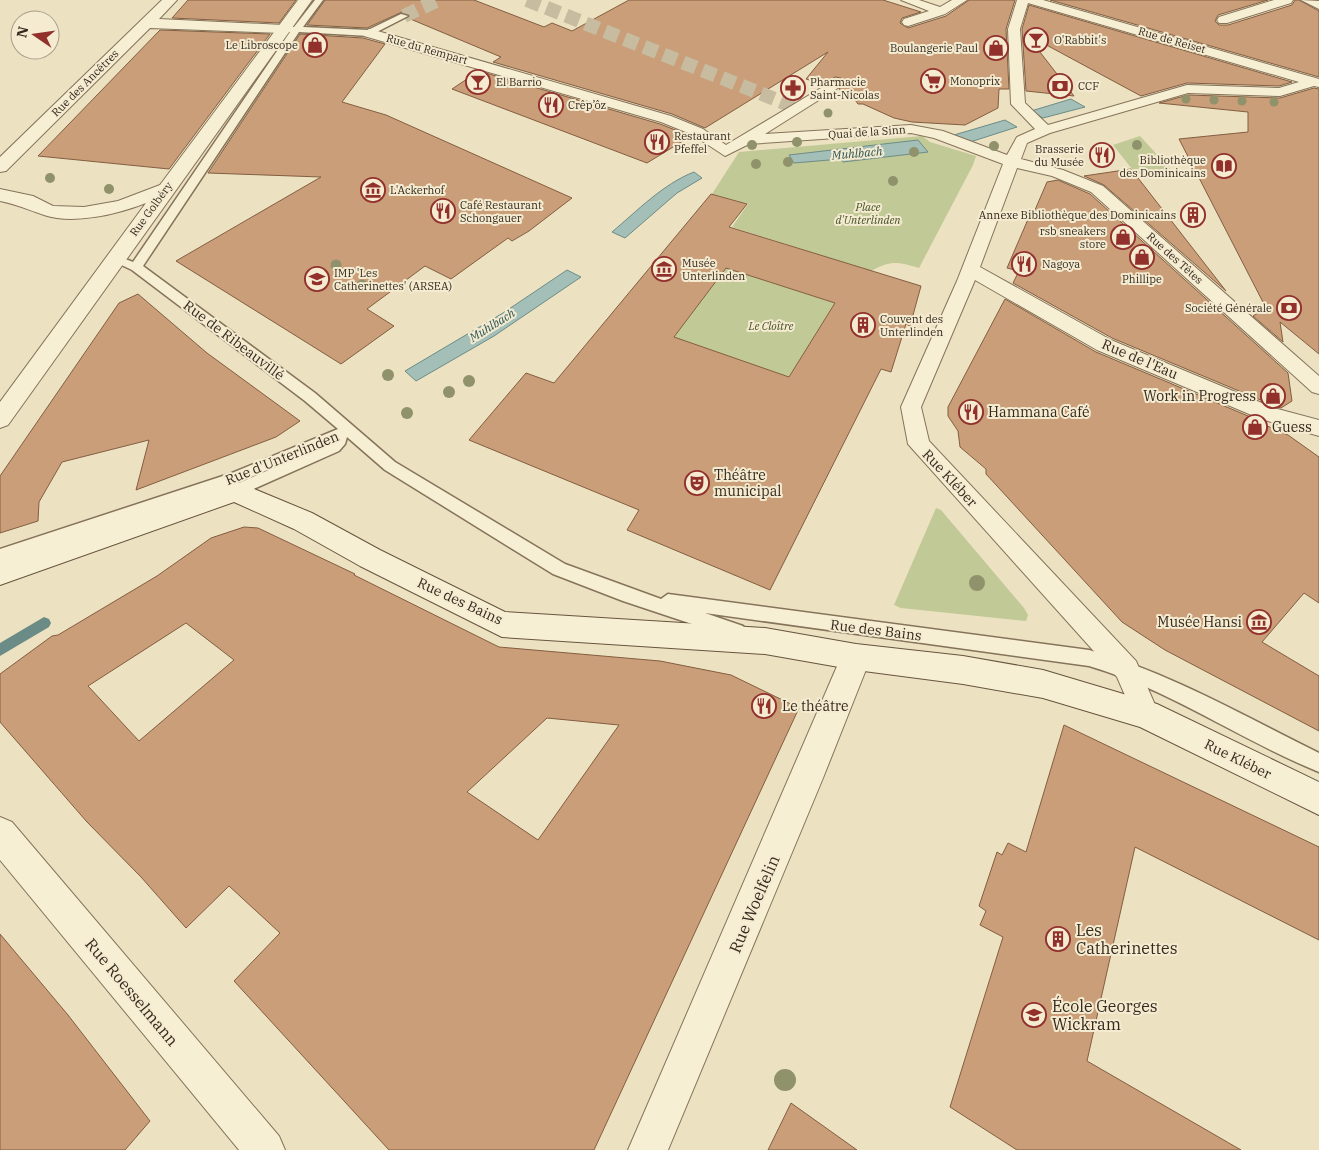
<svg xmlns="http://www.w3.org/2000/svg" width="1319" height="1150" font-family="'IBM Plex Serif',serif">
  <rect width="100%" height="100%" fill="#ece1c1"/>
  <path fill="#c1c996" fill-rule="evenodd" d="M 922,136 L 930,142 L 976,156 L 973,165 L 919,268 C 897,262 892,260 871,271 L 732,227 L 748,204 L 712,194 L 739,152 ZM 918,140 L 927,152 L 844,162 L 842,159 L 794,163 L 789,155 Z
    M 1140,136 L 1172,171 L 1136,174 L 1113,145 Z
    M 726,268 L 835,303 L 789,377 L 674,337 Z
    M 936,508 L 941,510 L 1024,608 L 1028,615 L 1026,621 L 901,608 L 894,605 Z"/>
  <path fill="#a4bfb8" stroke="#6b8c86" d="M 1071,99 L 1085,107 L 1043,118 L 1031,111 Z
    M 1005,120 L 1017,127 L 967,143 L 954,135 Z
    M 918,140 L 928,152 L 843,162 L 841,159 L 794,163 L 789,155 Z
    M 694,172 L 702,178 L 677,193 L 625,238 L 612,232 C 637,211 663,184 694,172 Z
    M 567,270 L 581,277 L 494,336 L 416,381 L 405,371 L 503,313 Z"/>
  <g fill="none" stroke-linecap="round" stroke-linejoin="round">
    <path fill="#6b8c86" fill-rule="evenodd" d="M 44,617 L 49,619 L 51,623 L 49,627 L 0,656 L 0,643 Z"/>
  </g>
  <path fill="#c99e79" stroke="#835e40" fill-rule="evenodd" d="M 188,0 L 296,0 L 279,23 L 172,18 Z
    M 325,0 L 474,0 L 544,27 L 552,23 L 572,31 L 629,0 L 883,0 L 921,12 L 902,18 L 900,23 L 908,28 L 946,16 L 969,0 L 1015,0 L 1006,29 L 1009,89 L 999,89 L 998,108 L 965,125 L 912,122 L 894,118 L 863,104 L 858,104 L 851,94 L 839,89 L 845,84 L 841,78 L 835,77 L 824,84 L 806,79 L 828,52 L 705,128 L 672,114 L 493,62 L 501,57 L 408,18 L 410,15 L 402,12 L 367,28 L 307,25 Z
    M 1050,0 L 1268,0 L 1218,15 L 1215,21 L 1219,25 L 1228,25 L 1292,5 L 1295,0 L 1299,0 L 1319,11 L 1319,77 Z
    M 1029,5 L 1292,82 L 1279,86 L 1187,83 L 1141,96 L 1026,34 L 1074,96 L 1026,91 L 1022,29 Z
    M 160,30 L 270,34 L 169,169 L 38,156 Z
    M 300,34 L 363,38 L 385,44 L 342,102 L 386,115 L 572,198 L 529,231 L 512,241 L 508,238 L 451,279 L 425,266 L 367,309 L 394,326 L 341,364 L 176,261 L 321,177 L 208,173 Z
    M 479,71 L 660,124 L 691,136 L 647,163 L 452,89 Z
    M 1314,88 L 1319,89 L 1319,354 L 1280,322 L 1283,342 L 1253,316 L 1266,308 L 1179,139 L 1248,132 L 1248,112 L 1159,103 L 1188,95 L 1280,98 Z
    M 1131,169 L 1226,291 L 1104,185 L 1084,176 Z
    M 1058,180 L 1090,194 L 1288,373 L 1292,401 L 1281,408 L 1275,406 L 1112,338 L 1013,283 L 1019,271 L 1007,268 L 1029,217 L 1032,217 L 1047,182 Z
    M 711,194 L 747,204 L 729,227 L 921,286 L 910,326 L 906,324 L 891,372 L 881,369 L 770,590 L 627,530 L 639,510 L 469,440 L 526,373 L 554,383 ZM 726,268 L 835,303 L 789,377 L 674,337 Z
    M 138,294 L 207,353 L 300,421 L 276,437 L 136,490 L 149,440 L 62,462 L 39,502 L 38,521 L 0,533 L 0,476 L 119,303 Z
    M 1005,299 L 1096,352 L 1260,421 L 1258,422 L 1288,435 L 1319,457 L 1319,603 L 1304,593 L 1262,642 L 1319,676 L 1319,731 L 1165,650 L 1122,622 L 986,474 L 986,469 L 960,447 L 958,431 L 948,416 L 948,407 Z
    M 244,527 L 258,528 L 355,574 L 354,575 L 499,647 L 660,661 L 731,675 L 799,708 L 594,1150 L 389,1150 L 234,981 L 280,933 L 229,886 L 186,928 L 141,877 L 87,822 L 0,722 L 0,674 L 52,636 L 58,635 L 157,576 L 211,538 ZM 186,623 L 234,660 L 139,741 L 88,686 ZM 547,718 L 619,725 L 538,840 L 467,792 Z
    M 1064,725 L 1319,847 L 1319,940 L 1135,847 L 1087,1061 L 1241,1150 L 1017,1150 L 950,1107 L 1003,937 L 980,925 L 986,911 L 979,906 L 997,852 L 1002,855 L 1008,843 L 1026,852 Z
    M 0,934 L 68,1015 L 150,1121 L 125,1150 L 0,1150 Z
    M 791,1103 L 857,1150 L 768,1150 Z"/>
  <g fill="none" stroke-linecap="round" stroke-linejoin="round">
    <path stroke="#c7bca0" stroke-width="14" stroke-dasharray="14 7" stroke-linecap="butt" d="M 527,0 L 797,108
      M 404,16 L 438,0"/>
    <defs>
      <path id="service" d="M 315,0 L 323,0 L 303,27 L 368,30 L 401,14 L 408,16 L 369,36 L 299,32 L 143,266 L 315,393 L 395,462 L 565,564 L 661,599 L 668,594 L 1089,650 C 1170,673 1244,716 1319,753 L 1319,772 C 1240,740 1171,690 1089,666 L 705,613 L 743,626 L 746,631 L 743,636 L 737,639 L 623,601 L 553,574 L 385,470 L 347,437 L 345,444 L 339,451 L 240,495 L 230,495 L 227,491 L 230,487 L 325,445 L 242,481 L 0,563 L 0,549 L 232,473 L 338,429 L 305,401 L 132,270 L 109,259 L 115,255 L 133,262 L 290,32 L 285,31 L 285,27 L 294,27 Z"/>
      <path id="pedestrian" d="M 901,0 L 919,0 L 940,7 L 952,0 L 967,0 L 945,14 L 908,26 L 904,25 L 902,22 L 904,19 L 929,11 Z
        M 1017,0 L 1043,0 L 1319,79 L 1319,87 L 1314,86 L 1280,96 L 1188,93 L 1050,133 L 1027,143 L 1021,159 L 1063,170 L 1103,186 L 1319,376 L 1319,394 L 1312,392 L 1091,192 L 1052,176 L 1017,168 L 980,267 L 1111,340 L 1274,408 L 1319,420 L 1319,436 L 1261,419 L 1097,350 L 975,280 L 921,407 L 929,441 L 1136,661 L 1159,714 L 1155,723 L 1146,727 L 1137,723 L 1117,677 L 908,444 L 901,407 L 957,281 L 1003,164 L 934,138 L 911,133 L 749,144 L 725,156 L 693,135 L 661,122 L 364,36 L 363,33 L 369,29 L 374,30 L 671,116 L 703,129 L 726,145 L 836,79 L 841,80 L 843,83 L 841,86 L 765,134 L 911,125 L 943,131 L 1007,155 L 1017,137 L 1035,129 L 1011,104 L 1008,29 ZM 1028,3 L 1299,82 L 1279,88 L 1187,85 L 1048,125 L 1025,103 L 1020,29 Z
        M 1274,0 L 1293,0 L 1291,3 L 1227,23 L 1219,23 L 1217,20 L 1219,17 Z
        M 1301,0 L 1319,1 L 1319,9 Z"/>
      <path id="minor" d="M 162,0 L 177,0 L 159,19 L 283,25 L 290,29 L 283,33 L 150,28 L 6,171 L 0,172 L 0,157 Z
        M 856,644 L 866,648 L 871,657 L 823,778 L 668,1150 L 628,1150 L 841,657 L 846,648 Z
        M 0,817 L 12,822 L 279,1136 L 285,1150 L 239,1150 L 0,860 Z"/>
      <path id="tertiary" d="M 298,0 L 312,0 L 8,425 L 0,428 L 0,402 L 146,203 C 118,214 74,225 44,215 C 29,210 16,204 0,201 L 0,189 L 33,196 L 53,206 L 84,207 L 118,201 L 160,185 Z"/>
      <path id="secondary" d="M 235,481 L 312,513 L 380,550 L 505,612 L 765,628 L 856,644 L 963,656 L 1043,670 L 1157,704 L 1319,782 L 1319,815 L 1140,727 L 1043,698 L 963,684 L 856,670 L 765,654 L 502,637 L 360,566 L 294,529 L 234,502 L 0,585 L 0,561 Z"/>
    </defs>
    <use href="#service" stroke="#85735a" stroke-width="3"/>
    <use href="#pedestrian" stroke="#85735a" stroke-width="2"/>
    <use href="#minor" stroke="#85735a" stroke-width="2"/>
    <use href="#tertiary" stroke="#85735a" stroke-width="2"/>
    <use href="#secondary" stroke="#67543d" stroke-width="2"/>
    <use href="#service" fill="#f7efd4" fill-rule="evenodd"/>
    <use href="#pedestrian" fill="#f7efd4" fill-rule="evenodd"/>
    <use href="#minor" fill="#f7efd4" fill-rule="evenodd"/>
    <use href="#tertiary" fill="#f7efd4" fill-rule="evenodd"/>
    <use href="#secondary" fill="#f7efd4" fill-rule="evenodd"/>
  </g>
  <g fill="#8f926b">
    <circle cx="1186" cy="99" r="4.5"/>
    <circle cx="1214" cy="100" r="4.5"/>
    <circle cx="1242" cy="101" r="4.5"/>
    <circle cx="1274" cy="102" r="4.5"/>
    <circle cx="828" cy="113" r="4.5"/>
    <circle cx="797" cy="142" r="5"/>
    <circle cx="752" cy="145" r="5"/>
    <circle cx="1137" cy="145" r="5"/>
    <circle cx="994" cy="146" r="5"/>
    <circle cx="914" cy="152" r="5"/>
    <circle cx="855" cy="156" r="5"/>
    <circle cx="788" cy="162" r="5"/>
    <circle cx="756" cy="164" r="5"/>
    <circle cx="50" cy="178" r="5"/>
    <circle cx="893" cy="181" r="5"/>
    <circle cx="109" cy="189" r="5"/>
    <circle cx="336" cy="265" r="5.5"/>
    <circle cx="362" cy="285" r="5.5"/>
    <circle cx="388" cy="375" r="6"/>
    <circle cx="469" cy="381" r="6"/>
    <circle cx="449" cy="392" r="6"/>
    <circle cx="407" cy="413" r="6"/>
    <circle cx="977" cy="583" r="8"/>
    <circle cx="785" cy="1080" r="11"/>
  </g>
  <defs>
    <symbol id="bar-ring" viewBox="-11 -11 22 22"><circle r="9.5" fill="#f4ebd1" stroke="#92302c" stroke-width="1.5"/><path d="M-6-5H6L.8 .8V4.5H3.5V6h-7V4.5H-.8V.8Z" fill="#92302c"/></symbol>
    <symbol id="shop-ring" viewBox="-11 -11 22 22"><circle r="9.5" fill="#f4ebd1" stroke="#92302c" stroke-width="1.5"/><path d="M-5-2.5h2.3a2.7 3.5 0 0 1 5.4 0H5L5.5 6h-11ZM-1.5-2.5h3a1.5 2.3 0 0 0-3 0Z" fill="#92302c"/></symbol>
    <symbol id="supermarket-ring" viewBox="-11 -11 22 22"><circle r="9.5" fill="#f4ebd1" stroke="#92302c" stroke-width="1.5"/><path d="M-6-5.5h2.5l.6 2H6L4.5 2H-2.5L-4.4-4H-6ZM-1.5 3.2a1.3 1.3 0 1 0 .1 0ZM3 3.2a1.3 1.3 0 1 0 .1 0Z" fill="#92302c"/></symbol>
    <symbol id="bank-ring" viewBox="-11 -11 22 22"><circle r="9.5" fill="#f4ebd1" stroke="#92302c" stroke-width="1.5"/><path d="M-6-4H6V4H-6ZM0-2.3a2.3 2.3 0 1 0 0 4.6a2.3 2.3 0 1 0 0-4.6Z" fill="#92302c"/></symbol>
    <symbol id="pharmacy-ring" viewBox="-11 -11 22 22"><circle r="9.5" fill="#f4ebd1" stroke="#92302c" stroke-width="1.5"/><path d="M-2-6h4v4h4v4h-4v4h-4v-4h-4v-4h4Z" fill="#92302c"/></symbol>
    <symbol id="restaurant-ring" viewBox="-11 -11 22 22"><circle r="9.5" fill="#f4ebd1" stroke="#92302c" stroke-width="1.5"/><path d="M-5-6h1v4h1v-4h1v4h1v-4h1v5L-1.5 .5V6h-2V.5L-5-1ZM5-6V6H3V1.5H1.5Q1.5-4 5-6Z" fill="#92302c"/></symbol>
    <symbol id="library-ring" viewBox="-11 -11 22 22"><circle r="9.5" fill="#f4ebd1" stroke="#92302c" stroke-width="1.5"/><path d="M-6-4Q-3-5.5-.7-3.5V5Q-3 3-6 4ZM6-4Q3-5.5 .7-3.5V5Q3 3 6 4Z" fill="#92302c"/></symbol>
    <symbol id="museum-ring" viewBox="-11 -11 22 22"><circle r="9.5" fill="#f4ebd1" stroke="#92302c" stroke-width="1.5"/><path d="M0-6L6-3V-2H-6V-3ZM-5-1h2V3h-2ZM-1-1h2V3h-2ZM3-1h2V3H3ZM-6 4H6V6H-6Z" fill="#92302c"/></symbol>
    <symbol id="building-ring" viewBox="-11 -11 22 22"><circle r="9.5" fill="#f4ebd1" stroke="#92302c" stroke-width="1.5"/><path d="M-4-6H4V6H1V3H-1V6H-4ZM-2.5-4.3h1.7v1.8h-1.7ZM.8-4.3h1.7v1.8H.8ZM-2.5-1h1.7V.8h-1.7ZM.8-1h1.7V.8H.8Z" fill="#92302c"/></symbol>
    <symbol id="school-ring" viewBox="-11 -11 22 22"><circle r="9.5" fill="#f4ebd1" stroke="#92302c" stroke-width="1.5"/><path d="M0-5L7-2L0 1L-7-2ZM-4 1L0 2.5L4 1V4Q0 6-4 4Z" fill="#92302c"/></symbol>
    <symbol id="theatre-ring" viewBox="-11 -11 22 22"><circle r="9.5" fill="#f4ebd1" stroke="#92302c" stroke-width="1.5"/><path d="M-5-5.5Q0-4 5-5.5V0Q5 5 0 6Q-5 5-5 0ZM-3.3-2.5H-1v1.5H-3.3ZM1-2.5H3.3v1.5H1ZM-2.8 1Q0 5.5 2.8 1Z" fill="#92302c"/></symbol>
  </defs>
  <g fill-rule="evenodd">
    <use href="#bar-ring" x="1022" y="26" width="28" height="28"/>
    <use href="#shop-ring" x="301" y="31" width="28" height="28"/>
    <use href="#shop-ring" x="982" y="34" width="28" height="28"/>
    <use href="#supermarket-ring" x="919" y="67" width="28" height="28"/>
    <use href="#bar-ring" x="464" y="68" width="28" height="28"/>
    <use href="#bank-ring" x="1046" y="72" width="28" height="28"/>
    <use href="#pharmacy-ring" x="779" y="74" width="28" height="28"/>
    <use href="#restaurant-ring" x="537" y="91" width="28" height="28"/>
    <use href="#restaurant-ring" x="643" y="128" width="28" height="28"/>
    <use href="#restaurant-ring" x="1088" y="141" width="28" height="28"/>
    <use href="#library-ring" x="1210" y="152" width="28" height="28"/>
    <use href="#museum-ring" x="359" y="176" width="28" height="28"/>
    <use href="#restaurant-ring" x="429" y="197" width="28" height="28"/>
    <use href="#building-ring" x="1179" y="201" width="28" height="28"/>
    <use href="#shop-ring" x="1109" y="223" width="28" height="28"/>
    <use href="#shop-ring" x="1128" y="243" width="28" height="28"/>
    <use href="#restaurant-ring" x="1010" y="250" width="28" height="28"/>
    <use href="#museum-ring" x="650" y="255" width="28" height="28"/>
    <use href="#school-ring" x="303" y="265" width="28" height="28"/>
    <use href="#bank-ring" x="1275" y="294" width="28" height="28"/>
    <use href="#building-ring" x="849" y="311" width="28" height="28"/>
    <use href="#shop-ring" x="1259" y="382" width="28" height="28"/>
    <use href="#restaurant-ring" x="957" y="398" width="28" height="28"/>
    <use href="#shop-ring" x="1241" y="413" width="28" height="28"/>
    <use href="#theatre-ring" x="683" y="469" width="28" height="28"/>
    <use href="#museum-ring" x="1245" y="608" width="28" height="28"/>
    <use href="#restaurant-ring" x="750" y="692" width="28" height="28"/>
    <use href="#building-ring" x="1044" y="925" width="28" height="28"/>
    <use href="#school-ring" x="1020" y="1001" width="28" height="28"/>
  </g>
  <g text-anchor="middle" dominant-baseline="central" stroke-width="4" stroke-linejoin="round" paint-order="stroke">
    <g font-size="11" fill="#352a1d" stroke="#f4ebd1" text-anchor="start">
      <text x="1054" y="40">O'Rabbit's</text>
      <text x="298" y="45" text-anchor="end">Le Libroscope</text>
      <text x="978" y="48" text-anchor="end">Boulangerie Paul</text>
      <text x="950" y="81">Monoprix</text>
      <text x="496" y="82">El Barrio</text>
      <text x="810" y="82">Pharmacie<tspan x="810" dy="13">Saint-Nicolas</tspan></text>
      <text x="1078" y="86">CCF</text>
      <text x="568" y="105">Crêp’ôz</text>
      <text x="674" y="136">Restaurant<tspan x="674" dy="13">Pfeffel</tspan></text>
      <text x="1084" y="149" text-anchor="end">Brasserie<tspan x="1084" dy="13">du Musée</tspan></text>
      <text x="1206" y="160" text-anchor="end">Bibliothèque<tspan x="1206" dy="13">des Dominicains</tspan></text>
      <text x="390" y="190">L'Ackerhof</text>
      <text x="460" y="205">Café Restaurant<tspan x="460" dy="13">Schongauer</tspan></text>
      <text x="1176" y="215" text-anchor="end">Annexe Bibliothèque des Dominicains</text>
      <text x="1106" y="231" text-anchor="end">rsb sneakers<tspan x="1106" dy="13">store</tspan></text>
      <text x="682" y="263">Musée<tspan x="682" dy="13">Unterlinden</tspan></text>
      <text x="1042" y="264">Nagoya</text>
      <text x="334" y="273">IMP 'Les<tspan x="334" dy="13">Catherinettes' (ARSEA)</tspan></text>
      <text x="1142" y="279" text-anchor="middle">Phillipe</text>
      <text x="1272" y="308" text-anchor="end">Société Générale</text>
      <text x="880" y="319">Couvent des<tspan x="880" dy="13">Unterlinden</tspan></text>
    </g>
    <g font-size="11" fill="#352a1d" stroke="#f4ebd1">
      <text transform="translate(1172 40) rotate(16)">Rue de Reiset</text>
      <text transform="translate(427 49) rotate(16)">Rue du Rempart</text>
      <text transform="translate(85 83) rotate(-45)">Rue des Ancêtres</text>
      <text transform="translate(867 132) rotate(-4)">Quai de la Sinn</text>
      <text transform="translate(151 209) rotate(-54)">Rue Golbéry</text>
      <text transform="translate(1175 258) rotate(42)">Rue des Têtes</text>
    </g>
    <g font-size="11" font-style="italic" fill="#435125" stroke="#f4ebd1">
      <text x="868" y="207">Place<tspan x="868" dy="13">d'Unterlinden</tspan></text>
      <text x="771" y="326">Le Cloître</text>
    </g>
    <g font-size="12" font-style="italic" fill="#2d5454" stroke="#f4ebd1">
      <text transform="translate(857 153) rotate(-5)">Muhlbach</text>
      <text transform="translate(492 325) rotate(-32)">Muhlbach</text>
    </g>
    <g font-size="14" fill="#352a1d" stroke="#f4ebd1">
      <text transform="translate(234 340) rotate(37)">Rue de Ribeauvillé</text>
      <text transform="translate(1140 359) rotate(23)">Rue de l'Eau</text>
      <text transform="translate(282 458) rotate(-22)">Rue d'Unterlinden</text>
      <text transform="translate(950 478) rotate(47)">Rue Kléber</text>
      <text transform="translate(460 601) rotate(25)">Rue des Bains</text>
      <text transform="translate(876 630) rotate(7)">Rue des Bains</text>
      <text transform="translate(1238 759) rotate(26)">Rue Kléber</text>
    </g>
    <g font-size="14" fill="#352a1d" stroke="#f4ebd1" text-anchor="start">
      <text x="1256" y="396" text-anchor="end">Work in Progress</text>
      <text x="988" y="412">Hammana Café</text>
      <text x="1272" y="427">Guess</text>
      <text x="714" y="475">Théâtre<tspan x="714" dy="16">municipal</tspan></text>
      <text x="1242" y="622" text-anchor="end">Musée Hansi</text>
      <text x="782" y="706">Le théâtre</text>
    </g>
    <g font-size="16" fill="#352a1d" stroke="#f4ebd1">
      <text transform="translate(754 904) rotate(-67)">Rue Woelfelin</text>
      <text transform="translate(132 992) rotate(50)">Rue Roesselmann</text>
    </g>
    <g font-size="16" fill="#352a1d" stroke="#f4ebd1" text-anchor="start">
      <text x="1076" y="930">Les<tspan x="1076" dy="18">Catherinettes</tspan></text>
      <text x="1052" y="1006">École Georges<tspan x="1052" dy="18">Wickram</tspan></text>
    </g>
  </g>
  <g transform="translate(35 35) rotate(283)"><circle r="24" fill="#f4ebd1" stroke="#a89e89"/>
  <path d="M0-4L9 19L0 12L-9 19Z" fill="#92302c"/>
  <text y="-8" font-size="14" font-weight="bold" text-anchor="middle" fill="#352a1d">N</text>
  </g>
</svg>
